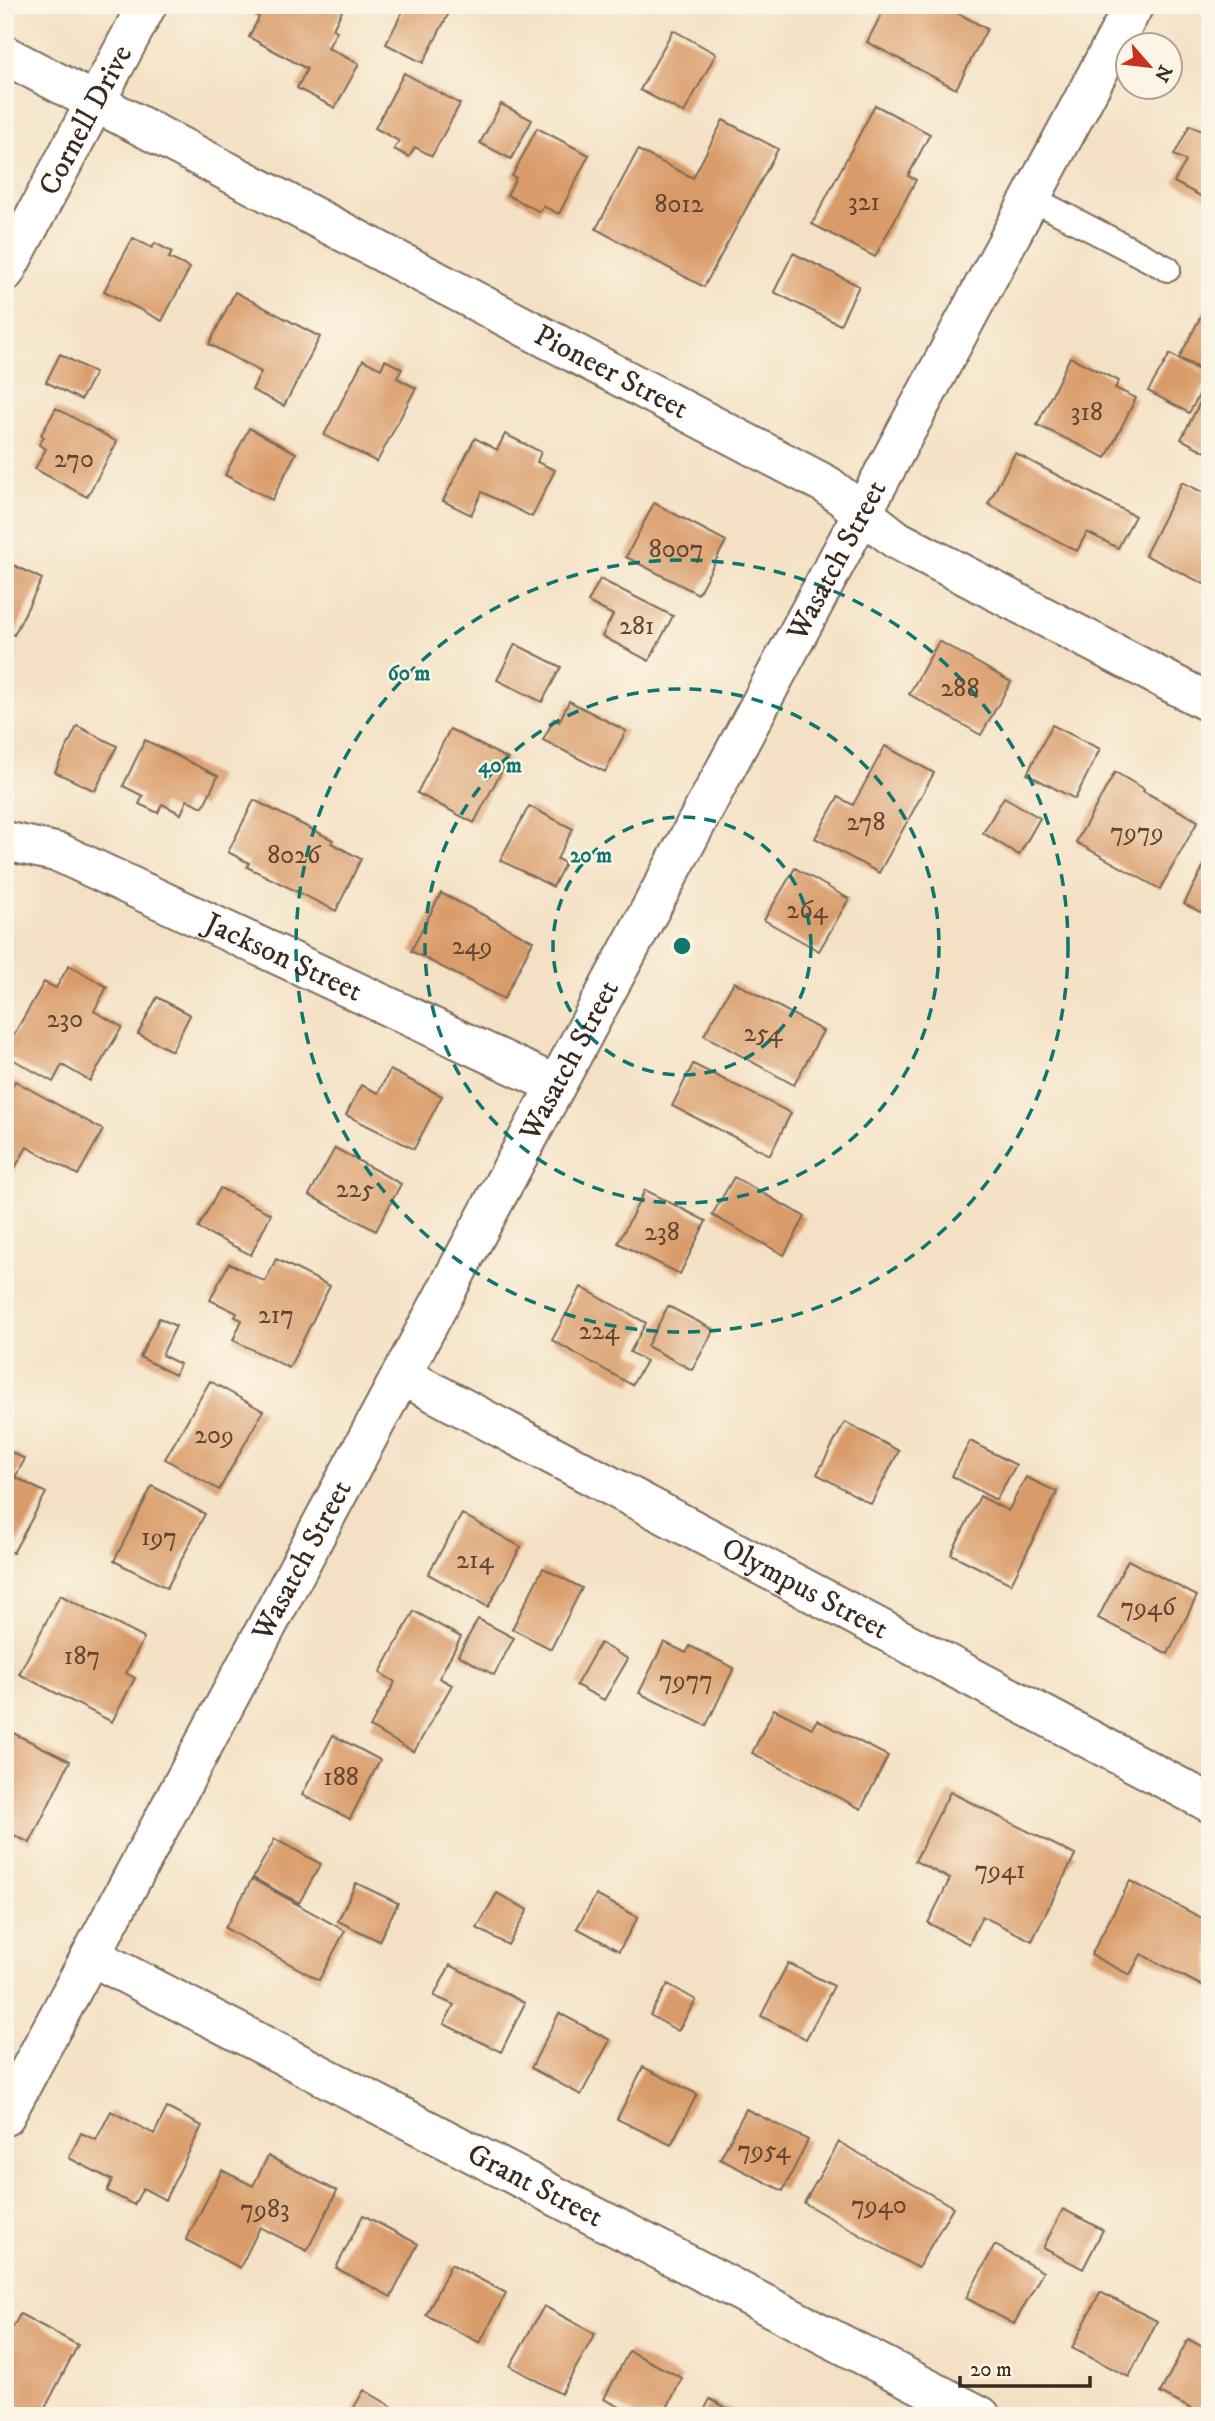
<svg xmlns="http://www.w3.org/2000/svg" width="1215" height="2421" font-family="'IM FELL DW Pica',serif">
  <rect width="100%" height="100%" fill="#fcf5e5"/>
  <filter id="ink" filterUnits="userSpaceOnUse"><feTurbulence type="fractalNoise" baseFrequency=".0143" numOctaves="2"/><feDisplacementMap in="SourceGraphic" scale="14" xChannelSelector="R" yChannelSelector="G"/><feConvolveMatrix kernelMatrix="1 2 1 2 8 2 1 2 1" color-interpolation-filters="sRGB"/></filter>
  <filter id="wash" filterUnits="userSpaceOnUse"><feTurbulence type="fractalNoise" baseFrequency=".00686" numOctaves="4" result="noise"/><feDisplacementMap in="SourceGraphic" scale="28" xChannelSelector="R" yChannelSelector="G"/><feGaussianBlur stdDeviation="1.57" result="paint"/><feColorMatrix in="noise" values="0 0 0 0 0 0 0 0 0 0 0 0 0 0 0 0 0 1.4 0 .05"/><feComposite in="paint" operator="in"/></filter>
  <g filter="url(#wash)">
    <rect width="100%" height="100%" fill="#f4e1c5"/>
    <g id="blocks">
      <path fill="#d99b69" d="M 258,5 L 345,5 L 333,29 L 337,31 L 328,48 L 359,64 L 335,108 L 297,88 L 307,69 L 249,37 L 259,17 L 253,14 Z
        M 406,5 L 453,5 L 423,63 L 386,44 Z
        M 886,5 L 943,5 L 987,29 L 956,89 L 867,42 Z
        M 673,30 L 716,54 L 684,113 L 640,90 Z
        M 404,73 L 460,104 L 432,156 L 415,147 L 409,157 L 394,149 L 399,141 L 375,128 Z
        M 501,104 L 532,120 L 511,159 L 480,143 Z
        M 875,105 L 930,134 L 908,176 L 916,180 L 875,257 L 812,224 Z
        M 723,120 L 778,149 L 704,287 L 596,229 L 638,150 L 693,178 Z
        M 1190,125 L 1210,135 L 1210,201 L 1174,182 L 1186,161 L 1174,155 Z
        M 537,128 L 589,155 L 559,214 L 543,206 L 540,212 L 507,195 L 516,178 L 512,176 Z
        M 133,238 L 152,248 L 155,243 L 172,252 L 169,258 L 190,268 L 162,321 L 104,291 Z
        M 793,253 L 859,286 L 840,325 L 774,292 Z
        M 235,292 L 320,337 L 284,406 L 252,390 L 261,372 L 209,344 Z
        M 1210,299 L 1210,374 L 1179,358 Z
        M 60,354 L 95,373 L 81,400 L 46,382 Z
        M 1170,354 L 1210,376 L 1189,413 L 1148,391 Z
        M 1070,357 L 1119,381 L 1115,388 L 1136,398 L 1106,458 L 1037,425 Z
        M 363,360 L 381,369 L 385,360 L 402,369 L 397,378 L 416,388 L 377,462 L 324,435 Z
        M 1204,395 L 1210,398 L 1210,454 L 1181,439 Z
        M 56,408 L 117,442 L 87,497 L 35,469 L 46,449 L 39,445 L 44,437 L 41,435 Z
        M 249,428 L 296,453 L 272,500 L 225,475 Z
        M 505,434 L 541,452 L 537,462 L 555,470 L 532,517 L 482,492 L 471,515 L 443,501 L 475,438 L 497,450 Z
        M 1015,453 L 1135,516 L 1118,548 L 1087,532 L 1077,551 L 988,504 Z
        M 1182,482 L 1210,496 L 1210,587 L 1145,555 Z
        M 654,503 L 726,541 L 698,594 L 626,557 Z
        M 5,561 L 42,579 L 14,635 L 5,630 Z
        M 600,579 L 673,616 L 649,661 L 602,636 L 613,615 L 588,602 Z
        M 939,641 L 1011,682 L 981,735 L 909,694 Z
        M 515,644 L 561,667 L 542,702 L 497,680 Z
        M 569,701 L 626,731 L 605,772 L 543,740 L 554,719 L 559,722 Z
        M 1052,725 L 1100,749 L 1075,799 L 1027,774 Z
        M 77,726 L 117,746 L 95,791 L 55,772 Z
        M 450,729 L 508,759 L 474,823 L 417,793 Z
        M 145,740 L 218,776 L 203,807 L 187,800 L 181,814 L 162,804 L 158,813 L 139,804 L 143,796 L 123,786 Z
        M 885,746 L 934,773 L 879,873 L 815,838 L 838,797 L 853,805 Z
        M 1115,772 L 1144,789 L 1143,791 L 1198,821 L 1160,889 L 1076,842 Z
        M 1004,797 L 1040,818 L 1019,855 L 983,833 Z
        M 254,800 L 333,840 L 331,843 L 361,859 L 336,911 L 247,867 L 249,863 L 228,852 Z
        M 529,806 L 573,829 L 557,859 L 565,863 L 553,887 L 500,860 Z
        M 1210,854 L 1210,917 L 1184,904 Z
        M 795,868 L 849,899 L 819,951 L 764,920 Z
        M 441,893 L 533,941 L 504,999 L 411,951 Z
        M 69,965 L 107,987 L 94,1011 L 122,1027 L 90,1081 L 62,1065 L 53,1082 L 5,1055 L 5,1050 L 44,982 L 56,988 Z
        M 734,982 L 823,1031 L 794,1085 L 704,1035 Z
        M 157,997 L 190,1015 L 172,1051 L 138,1034 Z
        M 693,1064 L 791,1113 L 770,1155 L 672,1106 Z
        M 390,1070 L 442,1096 L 414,1149 L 346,1115 L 361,1085 L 378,1093 Z
        M 15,1081 L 103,1130 L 78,1175 L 27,1147 L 5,1185 L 5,1099 Z
        M 335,1148 L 401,1184 L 376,1231 L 309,1195 Z
        M 734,1177 L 805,1217 L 784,1255 L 712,1215 Z
        M 220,1188 L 271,1214 L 251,1255 L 198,1228 Z
        M 645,1190 L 706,1221 L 680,1274 L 618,1243 Z
        M 276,1259 L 330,1286 L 289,1368 L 233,1340 L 242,1320 L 235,1317 L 237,1313 L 210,1300 L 229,1263 L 265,1282 Z
        M 581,1287 L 646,1323 L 630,1352 L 646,1361 L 632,1385 L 552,1340 Z
        M 668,1306 L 714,1330 L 692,1370 L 647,1346 Z
        M 159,1318 L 176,1326 L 162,1355 L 180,1364 L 175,1375 L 140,1357 Z
        M 210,1381 L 263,1411 L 219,1490 L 165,1459 Z
        M 845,1422 L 899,1451 L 871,1504 L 817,1474 Z
        M 970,1441 L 1016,1465 L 996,1500 L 952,1476 Z
        M 5,1449 L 25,1459 L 15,1477 L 46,1493 L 13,1553 L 5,1548 Z
        M 1026,1477 L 1057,1492 L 1011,1584 L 951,1554 L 980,1496 L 1008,1511 Z
        M 152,1486 L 205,1514 L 167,1588 L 114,1561 Z
        M 462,1514 L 521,1547 L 488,1607 L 428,1574 Z
        M 1128,1560 L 1197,1596 L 1168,1654 L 1098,1618 Z
        M 543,1568 L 582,1588 L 551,1649 L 512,1629 Z
        M 60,1595 L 144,1638 L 126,1673 L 135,1678 L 112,1722 L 19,1674 Z
        M 414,1611 L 461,1637 L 439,1678 L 452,1685 L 414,1752 L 370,1727 L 395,1682 L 380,1673 Z
        M 478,1619 L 514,1638 L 494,1675 L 458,1655 Z
        M 664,1642 L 686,1653 L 690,1646 L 734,1668 L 706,1726 L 639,1693 Z
        M 600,1643 L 628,1659 L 604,1700 L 576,1685 Z
        M 774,1709 L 812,1728 L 817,1720 L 888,1756 L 861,1809 L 752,1753 Z
        M 5,1729 L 70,1761 L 30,1843 L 5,1831 Z
        M 333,1735 L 380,1760 L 350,1819 L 302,1795 Z
        M 950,1792 L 1075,1855 L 1032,1941 L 982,1916 L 969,1944 L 928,1923 L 950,1879 L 915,1861 Z
        M 275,1839 L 321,1864 L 299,1903 L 253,1878 Z
        M 252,1879 L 345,1931 L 319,1980 L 225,1928 Z
        M 1130,1881 L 1210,1922 L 1210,1990 L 1141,1954 L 1130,1975 L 1091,1955 Z
        M 356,1883 L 398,1903 L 379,1941 L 338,1921 Z
        M 497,1893 L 528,1910 L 508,1945 L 477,1928 Z
        M 596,1895 L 638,1917 L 619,1951 L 577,1928 Z
        M 788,1963 L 834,1986 L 806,2039 L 761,2016 Z
        M 450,1965 L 525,2003 L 501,2052 L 444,2024 L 454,2005 L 434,1996 Z
        M 668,1984 L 696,2000 L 678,2031 L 650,2015 Z
        M 559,2013 L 610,2040 L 581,2095 L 531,2068 Z
        M 643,2067 L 697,2094 L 671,2145 L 617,2119 Z
        M 167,2108 L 202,2126 L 165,2200 L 143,2188 L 134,2205 L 107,2191 L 112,2180 L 69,2158 L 81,2133 L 96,2140 L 111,2111 L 154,2134 Z
        M 746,2109 L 808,2140 L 783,2191 L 720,2159 Z
        M 839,2142 L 953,2207 L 918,2268 L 804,2203 Z
        M 268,2156 L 337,2191 L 307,2251 L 260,2227 L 240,2268 L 186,2240 L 222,2170 L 253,2186 Z
        M 1063,2209 L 1103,2230 L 1083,2269 L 1043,2248 Z
        M 363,2215 L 418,2244 L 391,2297 L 336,2268 Z
        M 995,2245 L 1043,2272 L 1014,2324 L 966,2298 Z
        M 451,2264 L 506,2293 L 480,2343 L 426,2315 Z
        M 1100,2292 L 1157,2321 L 1129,2377 L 1072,2348 Z
        M 544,2306 L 595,2334 L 561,2394 L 510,2366 Z
        M 20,2314 L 78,2345 L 41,2416 L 5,2416 L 7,2398 L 5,2397 L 5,2342 Z
        M 1188,2339 L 1210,2351 L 1210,2416 L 1205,2416 L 1160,2393 Z
        M 629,2351 L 682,2378 L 663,2416 L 637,2416 L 604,2399 Z
        M 364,2390 L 408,2416 L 349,2416 Z
        M 710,2399 L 741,2416 L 701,2416 Z"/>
    </g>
  </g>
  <g filter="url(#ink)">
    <use href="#blocks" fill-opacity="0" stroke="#7c6a58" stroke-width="2"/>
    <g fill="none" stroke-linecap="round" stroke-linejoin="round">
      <defs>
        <path id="service" d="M 1031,198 L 1168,269"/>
        <g id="minor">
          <path id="s1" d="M 5,55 L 827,485 L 897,540 L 1210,703"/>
          <path id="s2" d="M 5,272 L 147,5"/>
          <path id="s3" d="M 5,841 L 60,853 L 556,1085"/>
          <path id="s4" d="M 401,1375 L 1210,1803"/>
          <path id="s5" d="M 91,1956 L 981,2416"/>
        </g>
        <g id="tertiary">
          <path id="s6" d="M 5,2116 L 1134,5"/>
        </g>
      </defs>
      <use href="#service" stroke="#7c6a58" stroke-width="28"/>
      <use href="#minor" stroke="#7c6a58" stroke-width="42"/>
      <use href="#tertiary" stroke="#7c6a58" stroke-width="42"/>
      <use href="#service" stroke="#fff" stroke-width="24"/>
      <use href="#minor" stroke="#fff" stroke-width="38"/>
      <use href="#tertiary" stroke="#fff" stroke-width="38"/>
    </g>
  </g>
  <g fill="none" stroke="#0f766e" stroke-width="3.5" stroke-dasharray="12 9">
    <circle cx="682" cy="946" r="129"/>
    <circle cx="682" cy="946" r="257"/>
    <circle cx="682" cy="946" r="386"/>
  </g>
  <g text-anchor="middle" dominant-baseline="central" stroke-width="5" stroke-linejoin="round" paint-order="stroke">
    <g font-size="26" fill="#624631">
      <text x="864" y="202">321</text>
      <text x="679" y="204">8012</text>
      <text x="1087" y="412">318</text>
      <text x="74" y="459">270</text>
      <text x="676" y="549">8007</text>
      <text x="637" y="626">281</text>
      <text x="960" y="688">288</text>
      <text x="866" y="822">278</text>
      <text x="1137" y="832">7979</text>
      <text x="294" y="855">8026</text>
      <text x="807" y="910">264</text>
      <text x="472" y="946">249</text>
      <text x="65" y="1019">230</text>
      <text x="763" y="1033">254</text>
      <text x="355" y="1189">225</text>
      <text x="662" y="1232">238</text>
      <text x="276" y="1315">217</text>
      <text x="599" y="1331">224</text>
      <text x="214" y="1435">209</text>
      <text x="159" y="1537">197</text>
      <text x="475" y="1560">214</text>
      <text x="1148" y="1607">7946</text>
      <text x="82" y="1656">187</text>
      <text x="686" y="1680">7977</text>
      <text x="341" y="1777">188</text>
      <text x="1000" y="1870">7941</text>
      <text x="764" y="2150">7954</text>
      <text x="879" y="2205">7940</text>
      <text x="265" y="2209">7983</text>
    </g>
    <g font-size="30" fill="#3b2a1e" stroke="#fcf5e5">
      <text stroke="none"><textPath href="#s2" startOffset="172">Cornell Drive</textPath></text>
      <text stroke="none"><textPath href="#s1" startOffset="684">Pioneer Street</textPath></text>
      <text stroke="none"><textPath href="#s6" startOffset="1764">Wasatch Street</textPath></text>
      <text stroke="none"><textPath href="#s3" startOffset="303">Jackson Street</textPath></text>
      <text stroke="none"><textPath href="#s6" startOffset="1197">Wasatch Street</textPath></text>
      <text stroke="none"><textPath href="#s6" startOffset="630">Wasatch Street</textPath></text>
      <text stroke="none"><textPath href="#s4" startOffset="457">Olympus Street</textPath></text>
      <text stroke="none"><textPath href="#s5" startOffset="500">Grant Street</textPath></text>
    </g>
  </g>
  <circle cx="682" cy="946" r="10" fill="#0f766e" stroke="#fcf5e5" stroke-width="3.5"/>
  <g font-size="21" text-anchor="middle" font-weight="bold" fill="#0f766e" stroke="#fcf5e5" stroke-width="5" stroke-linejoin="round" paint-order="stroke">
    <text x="409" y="680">60 m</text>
    <text x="500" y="772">40 m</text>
    <text x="591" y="862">20 m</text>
  </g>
  <rect width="1215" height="2421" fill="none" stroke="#fcf5e5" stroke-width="28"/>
  <g transform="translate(1149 66) rotate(118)"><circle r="33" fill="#fcf5e5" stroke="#afa495" stroke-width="2"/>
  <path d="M0-5L12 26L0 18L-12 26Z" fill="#c8321e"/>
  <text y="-10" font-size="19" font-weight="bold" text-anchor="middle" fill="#3b2a1e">N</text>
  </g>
  <path d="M960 2376v10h130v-10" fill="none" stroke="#3b2a1e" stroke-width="3.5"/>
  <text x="970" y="2376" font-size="21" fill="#3b2a1e" stroke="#fcf5e5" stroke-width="5" paint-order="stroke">20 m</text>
</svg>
